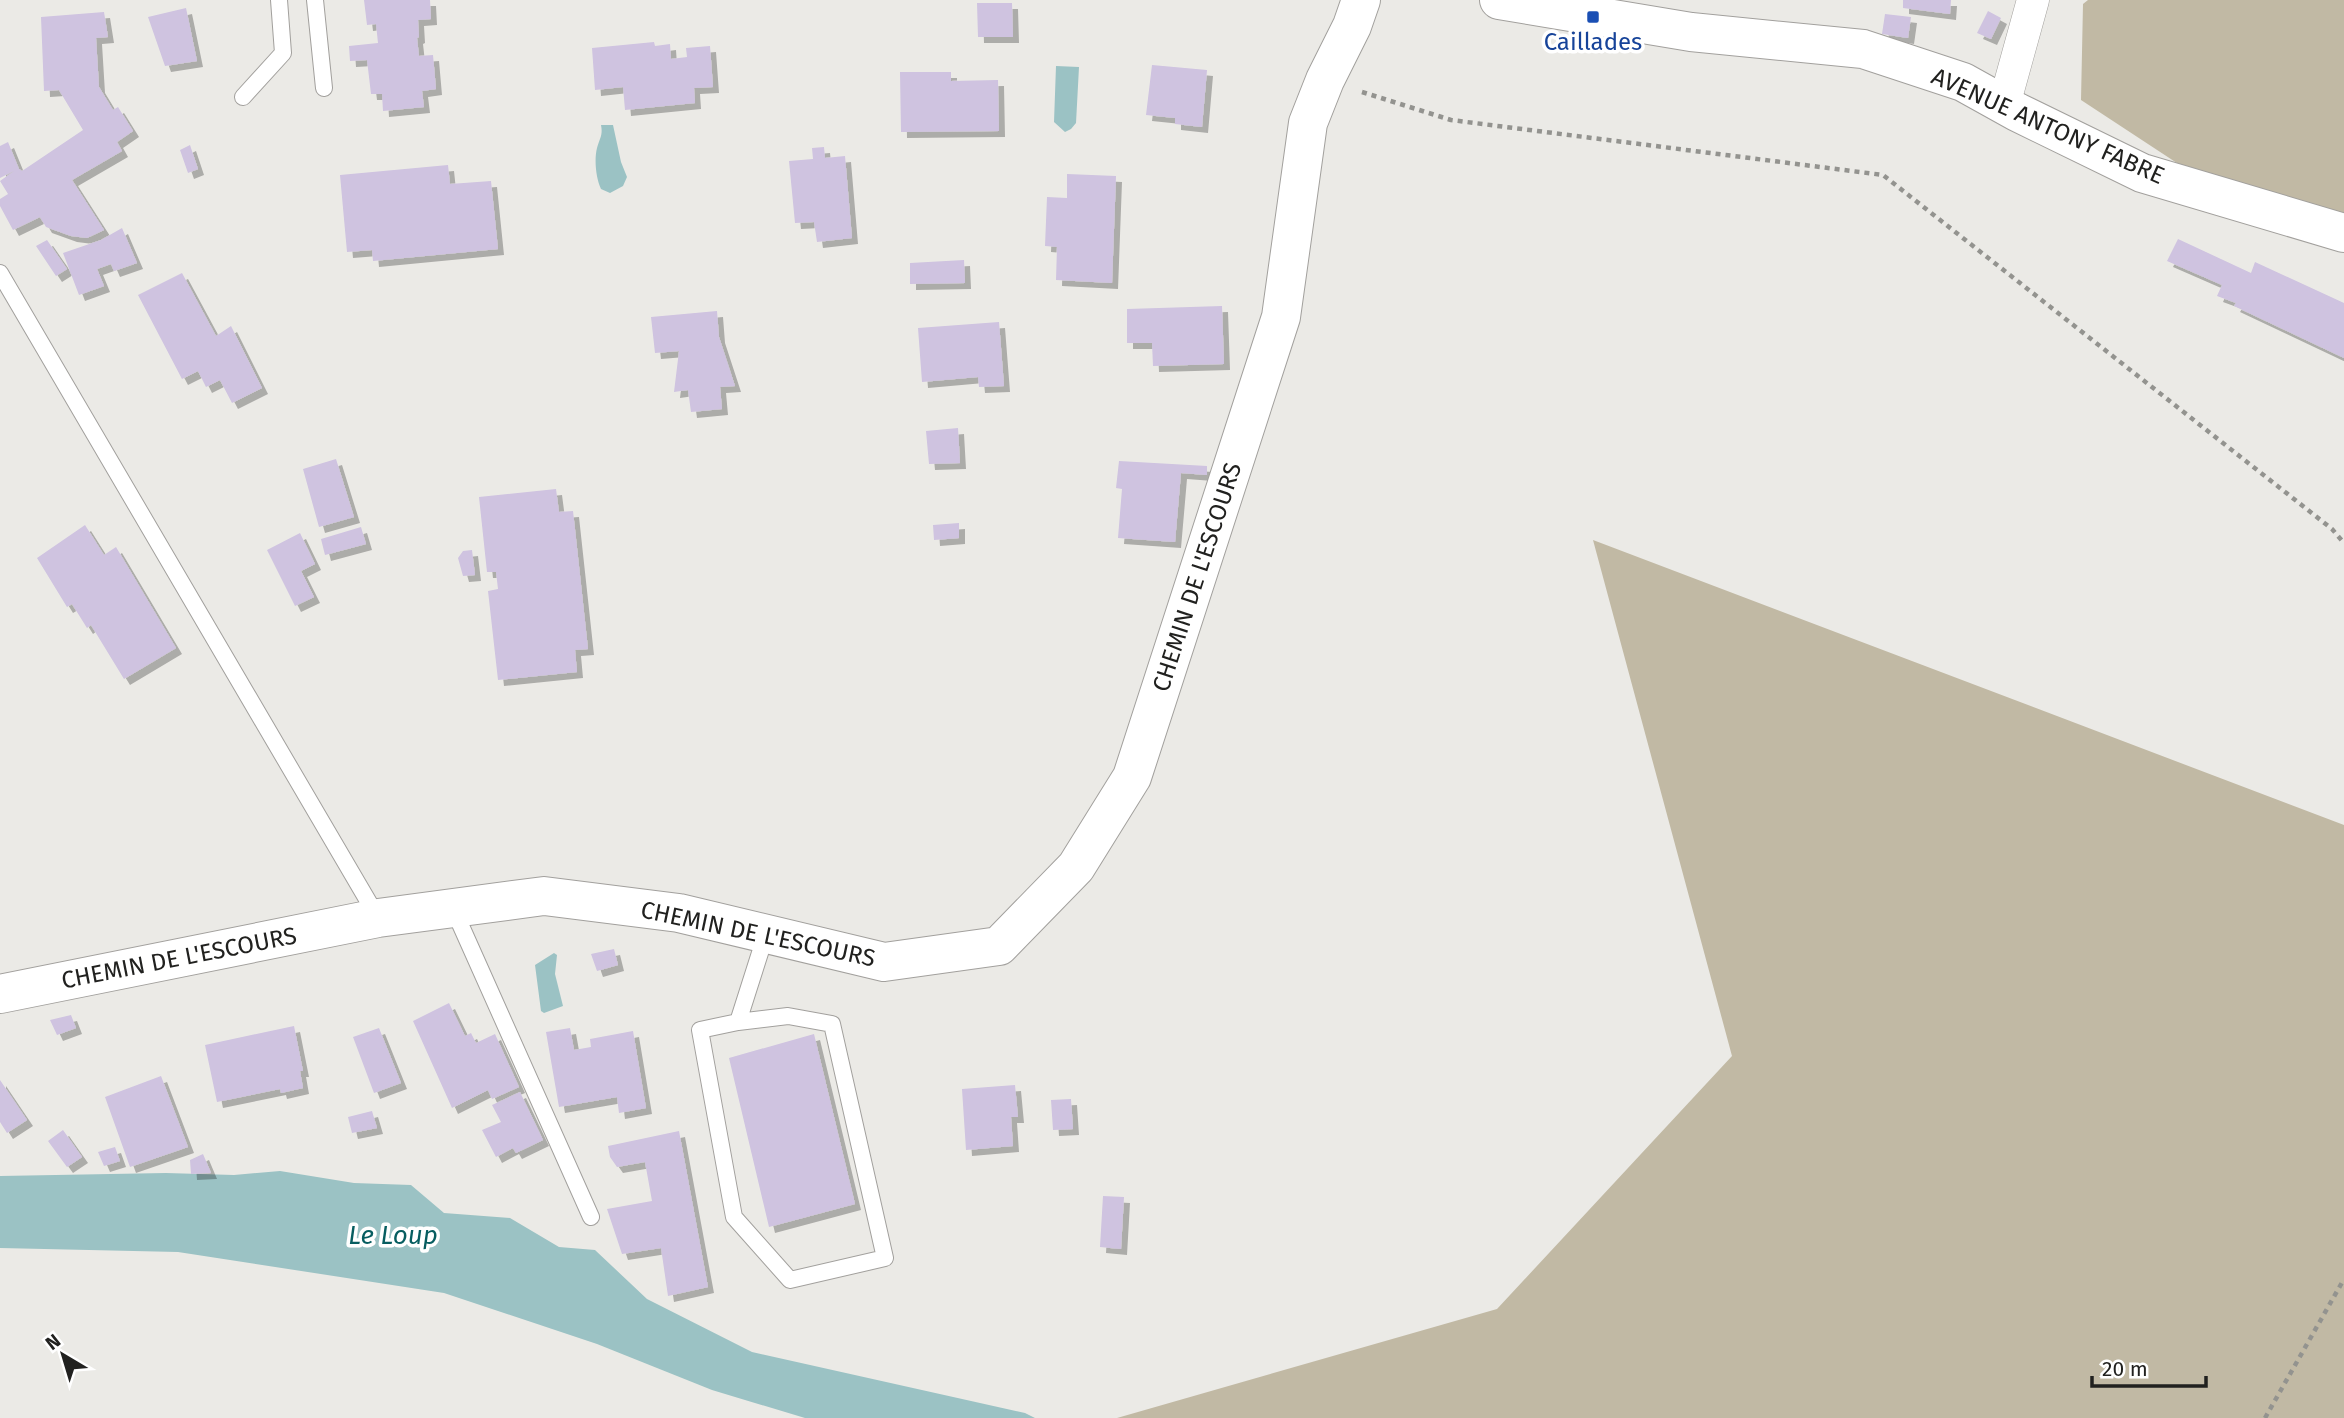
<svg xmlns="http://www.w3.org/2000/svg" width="2344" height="1418" font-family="'Fira Sans',sans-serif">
  <defs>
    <filter id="shadow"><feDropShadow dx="6" dy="6" stdDeviation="0" flood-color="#0004"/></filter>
  </defs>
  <rect width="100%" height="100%" fill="#ebeae6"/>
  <path fill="#c1b9a4" d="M 2088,0 L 2344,0 L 2344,219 L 2183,167 L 2081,100 L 2083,4 Z
    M 1593,540 L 2344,825 L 2344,1418 L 1117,1418 L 1497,1309 L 1732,1056 Z"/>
  <path fill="#9bc2c4" d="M 1056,66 L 1079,67 L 1076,123 L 1071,129 L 1065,132 L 1054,122 Z
    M 601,125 L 613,125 L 621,162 L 627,177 L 623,186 L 610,193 L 601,189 C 596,178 594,160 597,148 C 600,138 603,135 601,125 Z
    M 554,953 L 557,955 L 555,974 L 563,1006 L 544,1013 L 541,1011 L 535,965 Z
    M 280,1171 L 354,1183 L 411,1185 L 444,1213 L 510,1218 L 559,1247 L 595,1250 L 647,1299 L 752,1352 L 1025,1413 L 1035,1418 L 805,1418 L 712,1390 L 597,1344 L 444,1293 L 178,1252 L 0,1248 L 0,1176 L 166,1173 L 234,1175 Z"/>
  <path fill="#cfc3e0" filter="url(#shadow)" d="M 364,0 L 430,0 L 431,19 L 418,20 L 419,37 L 417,38 L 419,56 L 433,55 L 436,89 L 422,91 L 424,107 L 383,111 L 382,94 L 371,94 L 367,60 L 350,61 L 349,46 L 378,43 L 376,24 L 367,25 Z
    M 1903,0 L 1951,0 L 1950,14 L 1903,8 Z
    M 977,3 L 1012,3 L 1013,37 L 978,37 Z
    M 186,8 L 197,61 L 165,66 L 148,17 Z
    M 1988,11 L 2001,18 L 1991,39 L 1977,33 Z
    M 104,12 L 108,37 L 96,38 L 99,87 L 113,110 L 118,107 L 133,131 L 117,142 L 122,151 L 72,180 L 104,230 L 87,238 L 71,236 L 46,227 L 40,217 L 13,230 L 0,206 L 0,199 L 8,194 L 0,181 L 14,171 L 0,178 L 0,146 L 8,142 L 19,169 L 22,171 L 83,130 L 59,90 L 44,91 L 41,17 Z
    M 1885,14 L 1911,17 L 1908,38 L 1882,34 Z
    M 654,42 L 655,46 L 670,44 L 671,59 L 687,57 L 686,48 L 710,46 L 713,87 L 694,88 L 695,103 L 625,110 L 623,87 L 595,90 L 592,48 Z
    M 1152,65 L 1207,70 L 1202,127 L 1175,124 L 1175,118 L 1146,115 Z
    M 900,72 L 951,72 L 951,81 L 998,80 L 999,131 L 901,132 Z
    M 190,145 L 198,169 L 188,173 L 180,150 Z
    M 824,147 L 825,158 L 845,156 L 852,238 L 817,242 L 814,222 L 795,223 L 789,161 L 813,159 L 812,148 Z
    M 448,165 L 450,184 L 491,181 L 498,249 L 373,261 L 372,250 L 347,252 L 340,175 Z
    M 1067,174 L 1116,176 L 1112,283 L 1056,280 L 1057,247 L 1045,246 L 1047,197 L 1067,198 Z
    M 122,228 L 137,263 L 114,271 L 111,264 L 97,269 L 104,286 L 79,295 L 63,253 L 101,240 Z
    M 2178,239 L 2251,273 L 2255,262 L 2344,303 L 2344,358 L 2234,306 L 2236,303 L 2217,296 L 2222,285 L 2167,261 Z
    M 47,240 L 67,269 L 56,276 L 36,246 Z
    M 964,260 L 965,283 L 910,284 L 910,263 Z
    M 182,273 L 216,336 L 231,326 L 262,388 L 232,403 L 220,380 L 206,387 L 198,371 L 182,379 L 138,295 Z
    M 1222,306 L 1224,364 L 1153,366 L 1152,343 L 1127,343 L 1127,309 Z
    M 717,311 L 719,337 L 735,386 L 720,387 L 722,409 L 691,412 L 688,390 L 674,392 L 679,351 L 655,353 L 651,317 Z
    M 999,322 L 1004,386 L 979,387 L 978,377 L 922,382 L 918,328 Z
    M 958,428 L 960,463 L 929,464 L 926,431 Z
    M 336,459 L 354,517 L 319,527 L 303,469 Z
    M 1119,461 L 1207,466 L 1207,475 L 1181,473 L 1175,542 L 1118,538 L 1122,489 L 1116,488 Z
    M 556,489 L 559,512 L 573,511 L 588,649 L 575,650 L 577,672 L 498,680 L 488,591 L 498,589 L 496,572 L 487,572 L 479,497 Z
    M 959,523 L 959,538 L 934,540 L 933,525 Z
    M 85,525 L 104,555 L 116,547 L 176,648 L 124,679 L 91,625 L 87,628 L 72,604 L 67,607 L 37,558 Z
    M 361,527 L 366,544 L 325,555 L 321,539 Z
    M 300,533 L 315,564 L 301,571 L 314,597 L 295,606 L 267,550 Z
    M 472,550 L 475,575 L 463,576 L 458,558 L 463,551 Z
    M 614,949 L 618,965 L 597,971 L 591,954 Z
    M 449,1003 L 465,1036 L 471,1033 L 476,1043 L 495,1034 L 519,1087 L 492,1099 L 488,1090 L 452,1108 L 413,1021 Z
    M 71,1015 L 76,1028 L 57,1035 L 50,1020 Z
    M 294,1026 L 303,1071 L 300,1071 L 303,1088 L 281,1093 L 280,1089 L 217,1102 L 205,1045 Z
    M 379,1028 L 401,1083 L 374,1093 L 353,1037 Z
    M 570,1028 L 574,1050 L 591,1047 L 590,1039 L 633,1031 L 646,1108 L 619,1113 L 617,1097 L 559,1107 L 546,1032 Z
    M 814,1034 L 855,1204 L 769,1227 L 729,1058 Z
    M 161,1076 L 188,1147 L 130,1167 L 105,1097 Z
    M 0,1080 L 27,1120 L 7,1133 L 0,1122 Z
    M 1015,1085 L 1018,1117 L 1011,1117 L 1013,1146 L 966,1150 L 962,1089 Z
    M 520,1092 L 543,1140 L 516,1153 L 513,1148 L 496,1157 L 482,1130 L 501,1122 L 492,1105 Z
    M 1071,1099 L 1073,1129 L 1053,1130 L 1051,1100 Z
    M 372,1111 L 377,1128 L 352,1133 L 348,1117 Z
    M 63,1130 L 82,1157 L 67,1167 L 48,1141 Z
    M 679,1131 L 708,1287 L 668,1296 L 661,1248 L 622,1254 L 607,1209 L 652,1201 L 645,1162 L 617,1167 L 610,1157 L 608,1146 Z
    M 115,1147 L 120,1161 L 104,1166 L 98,1152 Z
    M 203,1154 L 211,1173 L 191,1174 L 190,1160 Z
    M 1103,1196 L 1124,1197 L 1121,1249 L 1100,1247 Z"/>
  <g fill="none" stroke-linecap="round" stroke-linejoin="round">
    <defs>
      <path id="service" d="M 315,0 L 324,88
        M 243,97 L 283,53 L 279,0
        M 0,273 L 378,918
        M 453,908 L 591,1217
        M 738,1022 L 788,1016 L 832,1024 L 885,1258 L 790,1280 L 734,1217 L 700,1030 L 738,1022 L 766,934"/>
      <path id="minor" d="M 2004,105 L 2033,0"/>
      <path id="tertiary" d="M 1499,0 L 1691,32 L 1863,49 L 1963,82 L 2017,112 L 2142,173 L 2344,233
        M 0,994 L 378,918 L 544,896 L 679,913 L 884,962 L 999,946 L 1076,867 L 1132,777 L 1281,317 L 1308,123 L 1325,80 L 1352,26 L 1361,0"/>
    </defs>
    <use href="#service" stroke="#a2a09d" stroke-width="18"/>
    <use href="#minor" stroke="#a2a09d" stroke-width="33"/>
    <use href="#tertiary" stroke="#a2a09d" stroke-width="40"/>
    <path stroke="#93938f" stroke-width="4.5" stroke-dasharray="5 5" stroke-linecap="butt" d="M 1362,92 L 1451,120 L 1883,175 L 2332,529 L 2344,543
      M 2265,1418 L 2344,1279"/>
    <use href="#service" stroke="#fff" stroke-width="16"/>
    <use href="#minor" stroke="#fff" stroke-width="32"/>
    <use href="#tertiary" stroke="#fff" stroke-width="38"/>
  </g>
  <rect fill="#1a4fb4" stroke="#fff" stroke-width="2.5" x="1586" y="10" width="14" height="14" rx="3.5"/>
  <g text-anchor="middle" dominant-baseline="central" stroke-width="7" stroke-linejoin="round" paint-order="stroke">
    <g font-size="24" fill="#164399" stroke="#fff">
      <text x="1593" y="42">Caillades</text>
    </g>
    <g font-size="24" fill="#21211f" stroke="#fff">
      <text transform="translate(2048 126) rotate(24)">AVENUE ANTONY FABRE</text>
      <text transform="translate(1197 577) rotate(-72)">CHEMIN DE L'ESCOURS</text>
      <text transform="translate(758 934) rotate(12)">CHEMIN DE L'ESCOURS</text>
      <text transform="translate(179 958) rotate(-11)">CHEMIN DE L'ESCOURS</text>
    </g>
    <g font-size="26" font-style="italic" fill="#075d60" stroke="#fff">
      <text x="393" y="1235">Le Loup</text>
    </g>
  </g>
  <g transform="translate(63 1355) rotate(322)" stroke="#ffffff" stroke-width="5" paint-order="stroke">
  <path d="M0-5L12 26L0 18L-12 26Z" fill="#21211f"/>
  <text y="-10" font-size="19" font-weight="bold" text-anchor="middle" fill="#21211f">N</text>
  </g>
  <path d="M2092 1376v10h114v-10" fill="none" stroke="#21211f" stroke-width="3.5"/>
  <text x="2102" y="1376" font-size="21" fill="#21211f" stroke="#ffffff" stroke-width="5" paint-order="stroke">20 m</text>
</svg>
